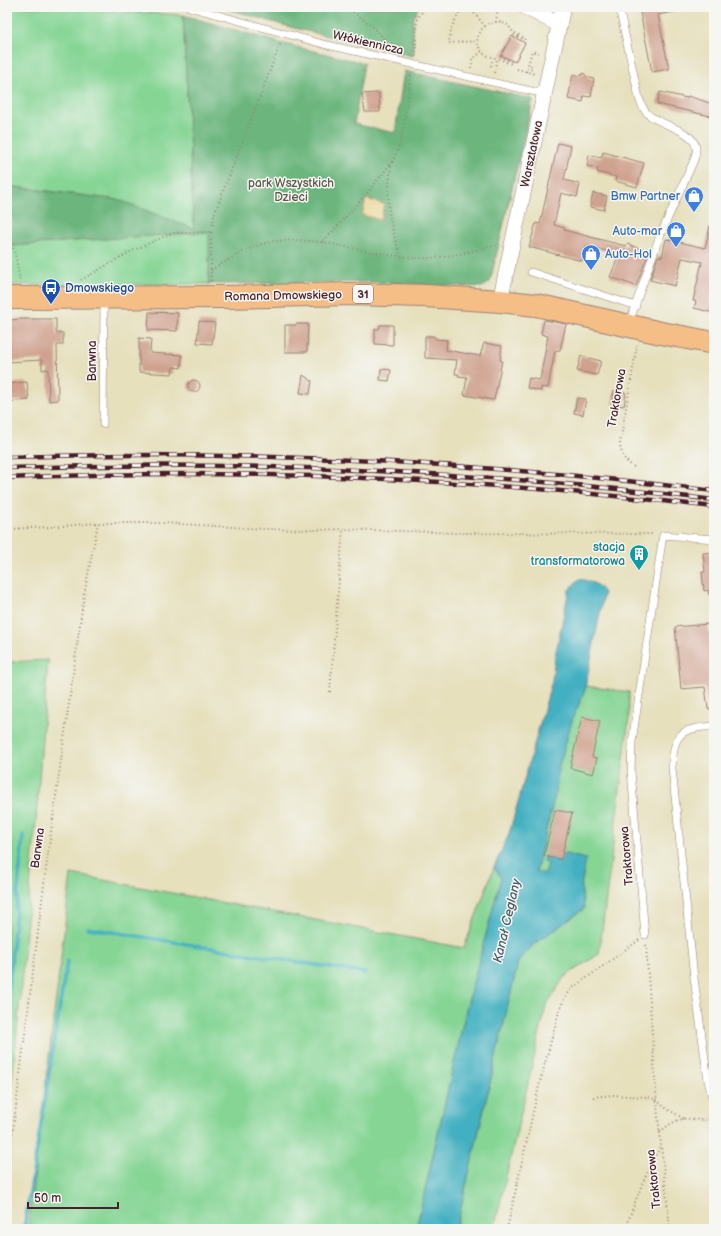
<svg xmlns="http://www.w3.org/2000/svg" width="721" height="1236" font-family="'Balsamiq Sans',sans-serif">
  <rect width="100%" height="100%" fill="#f6f6f2"/>
  <filter id="ink" filterUnits="userSpaceOnUse"><feTurbulence type="fractalNoise" baseFrequency=".025" numOctaves="2"/><feDisplacementMap in="SourceGraphic" scale="8" xChannelSelector="R" yChannelSelector="G"/><feConvolveMatrix kernelMatrix="1 2 1 2 8 2 1 2 1" color-interpolation-filters="sRGB"/></filter>
  <filter id="wash" filterUnits="userSpaceOnUse"><feTurbulence type="fractalNoise" baseFrequency=".012" numOctaves="4" result="noise"/><feDisplacementMap in="SourceGraphic" scale="16" xChannelSelector="R" yChannelSelector="G"/><feGaussianBlur stdDeviation="0.9" result="paint"/><feColorMatrix in="noise" values="0 0 0 0 0 0 0 0 0 0 0 0 0 0 0 0 0 1.4 0 .05"/><feComposite in="paint" operator="in"/></filter>
  <g filter="url(#wash)">
    <rect width="100%" height="100%" fill="#e6e0bd"/>
    <path fill="#86d595" stroke="#687a60" d="M 7,7 L 51,7 L 183,15 L 194,229 L 118,200 L 7,186 Z
      M 210,232 L 209,284 L 7,285 L 7,240 L 13,246 L 73,241 Z
      M 48,660 L 36,820 L 15,1054 L 7,1116 L 7,662 Z
      M 586,686 L 629,692 L 629,719 L 599,954 L 564,977 L 546,1006 L 494,1229 L 456,1229 L 518,962 L 534,944 L 584,909 L 581,886 L 586,859 L 562,854 L 561,860 L 548,863 L 545,874 L 536,872 L 556,791 L 559,766 L 573,717 L 584,693 Z
      M 494,867 L 501,878 L 468,1002 L 416,1229 L 28,1229 L 71,874 L 464,948 Z"/>
    <path fill="#6cb67e" stroke="#5b6a54" d="M 221,7 L 419,7 L 413,18 L 413,56 L 290,27 Z
      M 183,15 L 284,44 L 364,63 L 354,124 L 395,133 L 404,71 L 533,99 L 490,282 L 482,287 L 370,282 L 209,284 L 209,232 L 73,241 L 13,246 L 7,240 L 7,186 L 119,200 L 194,229 Z"/>
    <path fill="#eeda9e" stroke="#9c7c64" d="M 366,199 L 384,204 L 381,220 L 362,215 Z"/>
    <path fill="#43b0c1" stroke="#466876" d="M 579,579 C 590,581 598,583 604,593 L 584,693 L 573,717 L 559,766 L 556,791 L 536,871 L 545,874 L 548,863 L 543,862 L 544,856 L 561,860 L 562,853 L 586,859 L 581,886 L 584,909 L 534,944 L 518,962 L 456,1229 L 416,1229 L 468,1002 L 501,878 L 494,867 L 509,834 L 552,681 L 555,656 L 569,590 Z"/>
    <g fill="none" stroke-linecap="round" stroke-linejoin="round">
      <path stroke="#43b0c1" stroke-width="3.5" d="M 88,928 L 365,973
        M 7,1006 L 23,835
        M 24,1225 L 44,1229
        M 24,1229 L 67,961"/>
    </g>
    <g id="blocks">
      <path fill="#cfa18e" d="M 639,7 L 677,7 L 677,11 L 658,15 L 669,69 L 652,72 Z
        M 512,36 L 525,43 L 515,62 L 501,55 Z
        M 584,73 L 587,77 L 594,79 L 591,97 L 584,96 L 583,102 L 568,99 L 573,74 L 580,76 Z
        M 660,92 L 687,98 L 688,96 L 713,104 L 710,116 L 657,104 Z
        M 379,93 L 380,112 L 365,112 L 362,94 Z
        M 558,143 L 571,146 L 564,180 L 580,184 L 577,197 L 561,193 L 554,225 L 565,228 L 564,230 L 602,240 L 626,246 L 627,244 L 649,252 L 636,286 L 610,277 L 619,255 L 586,245 L 582,261 L 529,247 L 536,223 L 540,224 Z
        M 603,152 L 644,163 L 637,187 L 615,181 L 616,177 L 597,172 L 598,168 L 587,166 L 589,155 L 601,158 Z
        M 593,193 L 607,196 L 604,210 L 590,207 Z
        M 710,226 L 714,227 L 714,313 L 694,308 L 696,301 L 693,301 L 702,262 L 682,258 L 675,286 L 650,280 L 658,256 L 662,257 L 666,239 L 705,248 Z
        M 149,312 L 178,313 L 177,331 L 148,330 Z
        M 24,319 L 56,319 L 56,333 L 63,333 L 63,345 L 57,345 L 58,400 L 49,401 L 48,369 L 42,370 L 42,360 L 7,362 L 7,320 Z
        M 544,320 L 566,324 L 560,350 L 555,351 L 548,388 L 541,387 L 541,391 L 527,388 L 529,378 L 540,380 L 548,336 L 541,334 Z
        M 199,321 L 215,323 L 212,344 L 197,343 Z
        M 296,324 L 308,324 L 307,352 L 285,352 L 285,325 L 296,325 Z
        M 380,325 L 393,325 L 393,345 L 375,344 L 375,329 L 379,329 Z
        M 425,336 L 433,336 L 436,339 L 447,340 L 446,350 L 480,356 L 484,343 L 502,346 L 500,360 L 502,361 L 494,400 L 464,395 L 467,377 L 458,376 L 459,374 L 455,374 L 457,360 L 425,358 Z
        M 139,338 L 151,339 L 150,353 L 182,355 L 181,368 L 173,367 L 172,374 L 139,372 Z
        M 581,356 L 601,361 L 597,375 L 577,371 Z
        M 381,369 L 391,370 L 389,381 L 380,380 Z
        M 303,375 L 312,381 L 310,394 L 300,393 Z
        M188 386a6 6 0 1 1 12 0a6 6 0 1 1-12 0Z
        M 27,382 L 29,400 L 7,402 L 7,384 Z
        M 614,391 L 626,393 L 624,406 L 612,404 Z
        M 577,398 L 586,399 L 583,415 L 574,413 Z
        M 714,552 L 714,595 L 709,595 L 708,590 L 704,591 L 702,572 L 705,572 L 703,553 Z
        M 708,624 L 714,671 L 714,709 L 708,709 L 705,687 L 681,689 L 675,627 Z
        M 582,717 L 600,721 L 592,757 L 597,758 L 593,774 L 570,768 Z
        M 555,810 L 572,813 L 561,860 L 544,856 Z"/>
    </g>
  </g>
  <g filter="url(#ink)">
    <use href="#blocks" fill-opacity="0" stroke="#988074" stroke-width="1"/>
    <g fill="none" stroke-linecap="round" stroke-linejoin="round">
      <defs>
        <path id="service" d="M 189,7 L 323,44 L 545,94
          M 619,7 L 639,98 C 641,103 643,110 648,114 C 660,126 698,130 696,151 C 696,154 695,157 694,160 L 659,238 L 629,323
          M 531,272 L 636,306
          M 103,424 L 104,300
          M 714,726 C 679,729 674,733 672,768 L 694,978 L 708,1081 L 714,1104
          M 645,935 L 631,771 L 632,742 L 663,535 L 714,539"/>
        <path id="minor" d="M 525,7 L 560,25
          M 500,301 L 563,7"/>
        <path id="primary" d="M 7,298 L 225,297 L 350,294 L 425,296 L 500,301 L 536,305 L 661,333 L 714,343"/>
      </defs>
      <use href="#service" stroke="#988074" stroke-width="8"/>
      <use href="#minor" stroke="#988074" stroke-width="16"/>
      <use href="#primary" stroke="#988074" stroke-width="24"/>
      <path stroke="#988074" stroke-width="2" stroke-dasharray="1 3" stroke-linecap="butt" d="M 347,7 C 363,20 382,30 390,50
        M 451,7 L 460,12
        M 464,7 C 455,17 450,30 449,43 L 477,41
        M 469,7 L 485,26
        M 496,22 L 498,8 L 496,7
        M 416,56 C 417,40 411,15 429,7
        M 500,56 L 512,62 L 511,64 C 507,63 503,60 499,59 C 487,55 482,57 477,42 L 478,36 L 482,29 L 488,24 L 496,22 L 500,22 L 508,25 L 513,32 L 525,38 L 524,40 L 512,34
        M 491,66 L 493,58
        M 471,68 L 472,60 L 482,51
        M 517,69 L 535,74
        M 526,72 L 527,68 L 531,69 L 532,66 L 528,65 L 532,51 L 540,54
        M 494,73 L 497,59
        M 392,162 C 405,140 407,100 411,74
        M 7,229 L 16,258 L 20,282
        M 322,242 C 354,248 396,259 428,258 C 452,257 475,250 498,245
        M 211,270 C 231,259 252,244 275,241 C 291,239 307,241 322,242 C 347,217 370,190 392,162 C 386,195 387,218 399,250 L 400,256
        M 81,280 L 132,251 L 172,233 L 212,232
        M 211,281 L 211,238 L 214,215 L 281,42
        M 634,467 C 624,461 621,454 620,443 L 637,345
        M 7,529 L 50,527 L 98,523 L 163,523 L 266,529 L 312,530 L 343,529 L 458,533 L 653,534
        M 330,692 L 343,529
        M 646,945 L 657,1107 L 670,1229
        M 593,1097 L 612,1095 L 648,1097 L 657,1100 L 664,1107 L 684,1119
        M 660,1132 C 669,1124 679,1117 692,1119 C 700,1120 706,1121 714,1117
        M 7,1177 L 47,861 L 84,595 L 98,523
        M 507,1229 L 539,1086 L 559,1011 L 565,997 L 574,987 L 639,940
        M 625,1229 C 636,1200 645,1173 661,1146"/>
      <use href="#service" stroke="#fff" stroke-width="7"/>
      <use href="#minor" stroke="#fff" stroke-width="15"/>
      <use href="#primary" stroke="#f6be87" stroke-width="22"/>
      <defs>
        <path id="rail" d="M 7,457 C 243,450 480,462 714,491
          M 7,468 C 243,460 480,471 714,500
          M 7,478 C 243,467 480,479 714,507"/>
      </defs>
      <use href="#rail" stroke="#4a1f2b" stroke-width="4.5"/>
      <use href="#rail" stroke="#f6f6f2" stroke-width="3" stroke-dasharray="9" stroke-linecap="butt"/>
    </g>
  </g>
  <defs>
    <symbol id="shop-pin" viewBox="-11 -11 22 30"><path d="M0 17L-7.5 6A9.5 9.5 0 1 1 7.5 6Z" fill="#3f7fe0" stroke="#f6f6f2"/><path d="M-5-2.5h2.3a2.7 3.5 0 0 1 5.4 0H5L5.5 6h-11ZM-1.5-2.5h3a1.5 2.3 0 0 0-3 0Z" fill="#fff"/></symbol>
    <symbol id="bus-pin" viewBox="-11 -11 22 30"><path d="M0 17L-7.5 6A9.5 9.5 0 1 1 7.5 6Z" fill="#1a4fb4" stroke="#f6f6f2"/><path d="M-5-6H5V4H4V6H2V4H-2V6H-4V4H-5ZM-3.5-4V0h7V-4ZM-3.5 1.2v1.5H-2V1.2ZM2 1.2v1.5H3.5V1.2Z" fill="#fff"/></symbol>
    <symbol id="building-pin" viewBox="-11 -11 22 30"><path d="M0 17L-7.5 6A9.5 9.5 0 1 1 7.5 6Z" fill="#0f9aa8" stroke="#f6f6f2"/><path d="M-4-6H4V6H1V3H-1V6H-4ZM-2.5-4.3h1.7v1.8h-1.7ZM.8-4.3h1.7v1.8H.8ZM-2.5-1h1.7V.8h-1.7ZM.8-1h1.7V.8H.8Z" fill="#fff"/></symbol>
  </defs>
  <g fill-rule="evenodd">
    <use href="#shop-pin" x="683" y="185" width="22" height="30"/>
    <use href="#shop-pin" x="665" y="220" width="22" height="30"/>
    <use href="#shop-pin" x="580" y="243" width="22" height="30"/>
    <use href="#bus-pin" x="40" y="277" width="22" height="30"/>
    <use href="#building-pin" x="628" y="543" width="22" height="30"/>
  </g>
  <g text-anchor="middle" dominant-baseline="central" stroke-width="3" stroke-linejoin="round" paint-order="stroke">
    <rect fill="#f6f6f2" stroke="#7e6067" stroke-width="1" x="353" y="285" width="20" height="18" rx="3"/>
    <g font-size="11" font-weight="bold" fill="#4a1f2b">
      <text x="363" y="294">31</text>
    </g>
    <g font-size="12" fill="#4a1f2b" stroke="#f6f6f2">
      <text transform="translate(368 43) rotate(13)">Włókiennicza</text>
      <text transform="translate(532 154) rotate(-78)">Warsztatowa</text>
      <text transform="translate(283 296) rotate(-1)">Romana Dmowskiego</text>
      <text transform="translate(92 361) rotate(-90)">Barwna</text>
      <text transform="translate(617 398) rotate(-80)">Traktorowa</text>
      <text transform="translate(38 848) rotate(-82)">Barwna</text>
      <text transform="translate(627 856) rotate(-95)">Traktorowa</text>
      <text transform="translate(654 1179) rotate(-96)">Traktorowa</text>
    </g>
    <g font-size="12" fill="#5c564b" stroke="#f6f6f2">
      <text x="291" y="183">park Wszystkich<tspan x="291" dy="14">Dzieci</tspan></text>
    </g>
    <g font-size="12" fill="#366cbe" stroke="#f6f6f2" text-anchor="end">
      <text x="680" y="196">Bmw Partner</text>
      <text x="662" y="231">Auto-mar</text>
      <text x="605" y="254" text-anchor="start">Auto-Hol</text>
    </g>
    <g font-size="12" fill="#164399" stroke="#f6f6f2" text-anchor="start">
      <text x="65" y="288">Dmowskiego</text>
    </g>
    <g font-size="12" fill="#0d838f" stroke="#f6f6f2" text-anchor="end">
      <text x="625" y="547">stacja<tspan x="625" dy="14">transformatorowa</tspan></text>
    </g>
    <g font-size="13" font-style="italic" fill="#475967" stroke="#f6f6f2">
      <text transform="translate(507 921) rotate(-77)">Kanał Ceglany</text>
    </g>
  </g>
  <rect width="721" height="1236" fill="none" stroke="#f6f6f2" stroke-width="24"/>
  <path d="M28 1202v6h90v-6" fill="none" stroke="#4a1f2b" stroke-width="2"/>
  <text x="34" y="1202" font-size="12" fill="#4a1f2b" stroke="#f6f6f2" stroke-width="3" paint-order="stroke">50 m</text>
</svg>
